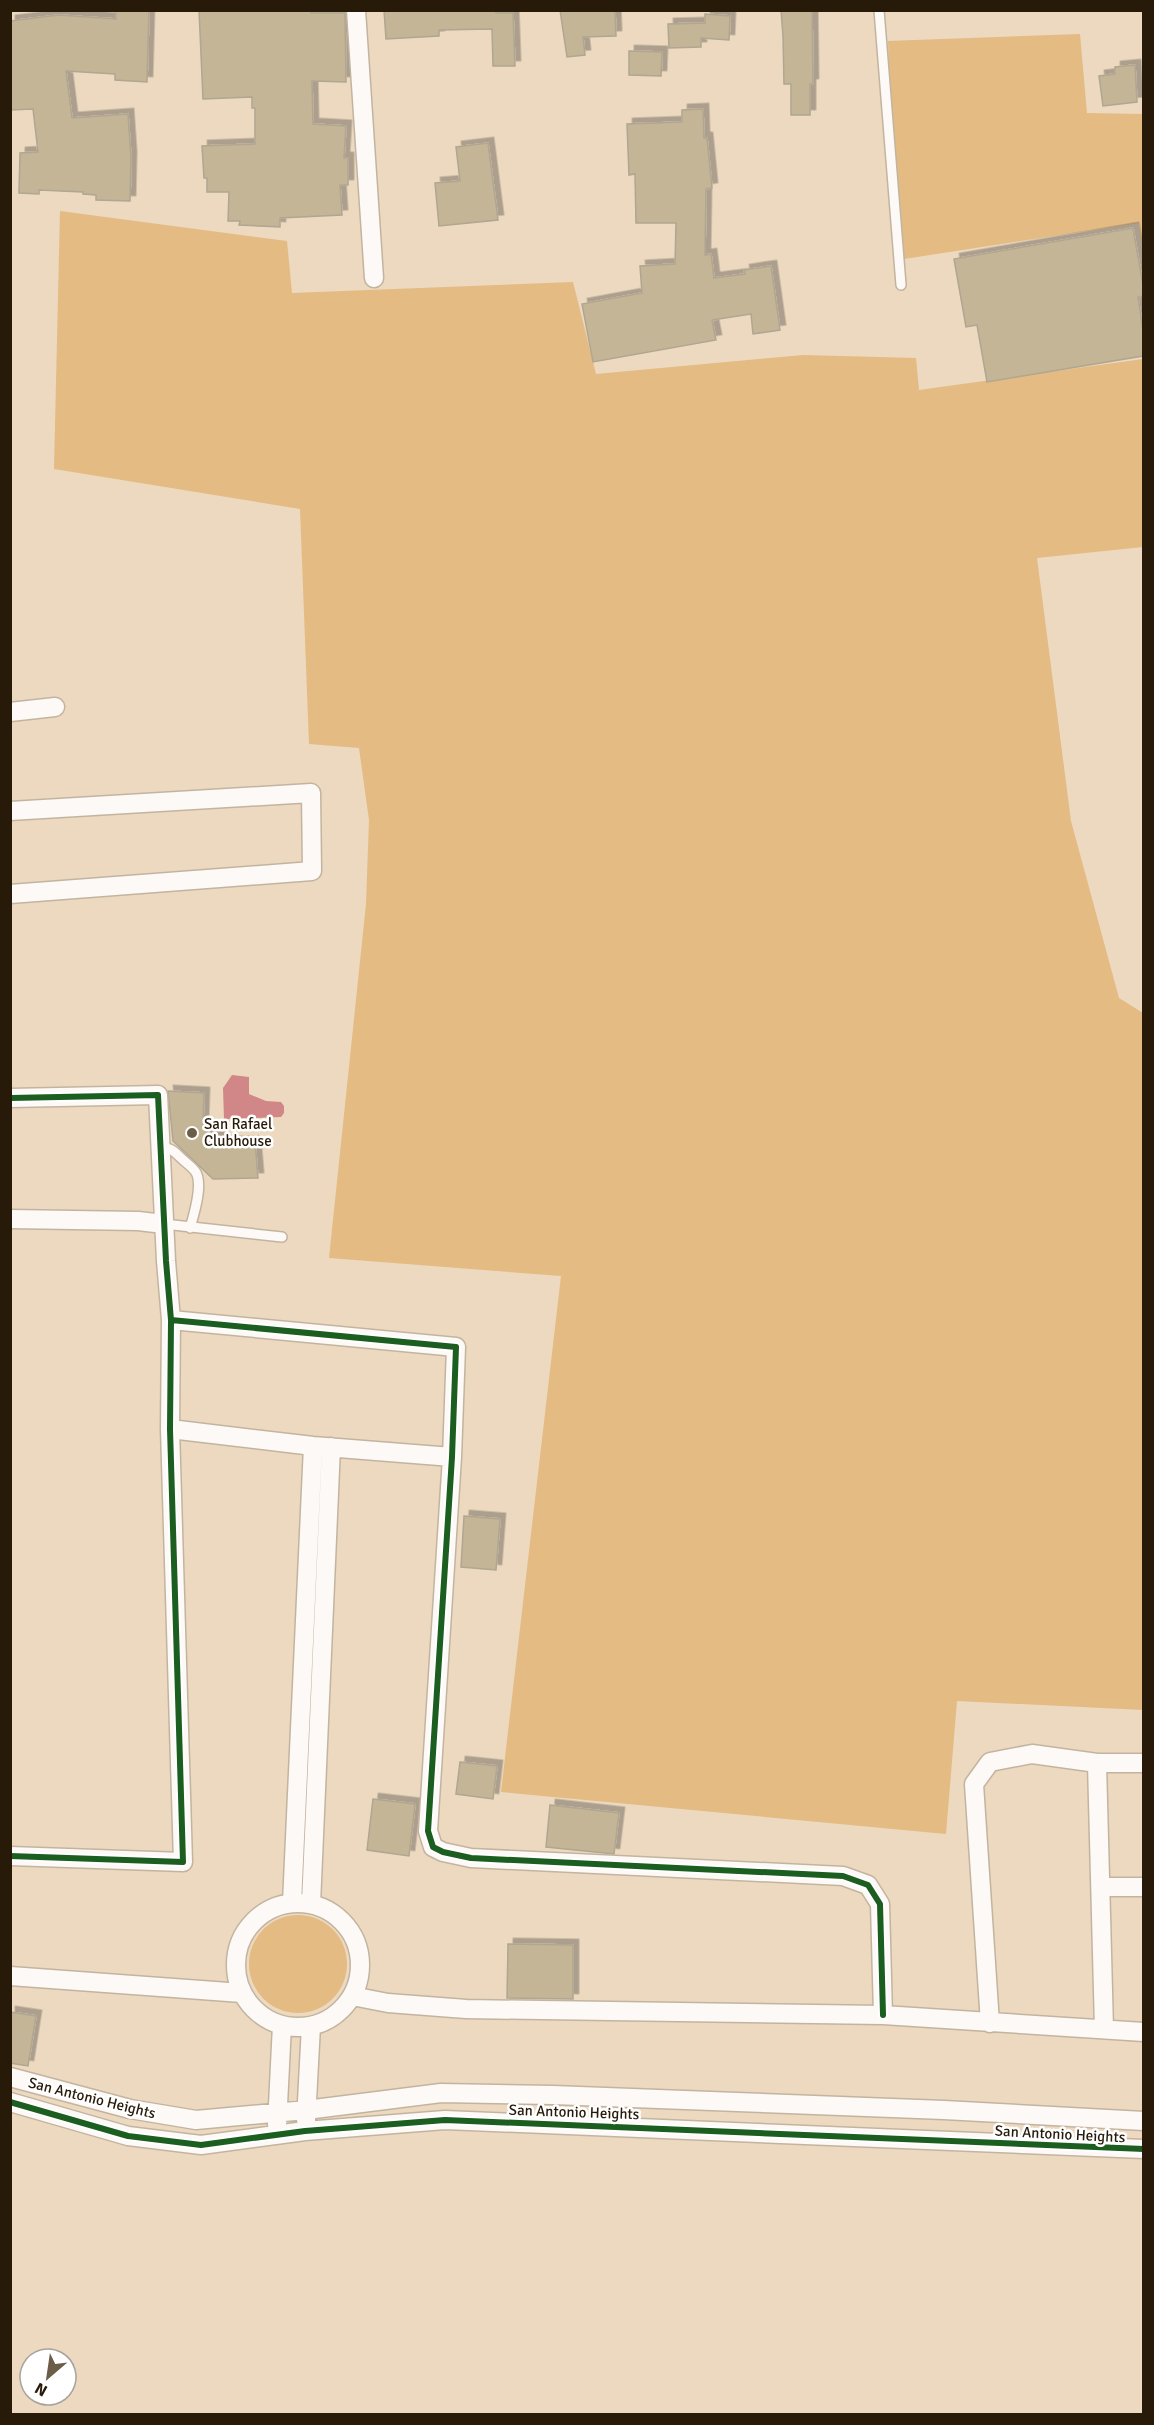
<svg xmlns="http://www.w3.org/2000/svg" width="1154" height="2425" font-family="Signika,sans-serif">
  <defs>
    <filter id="shadow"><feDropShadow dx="5.5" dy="-5.5" stdDeviation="0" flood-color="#0004"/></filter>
  </defs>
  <rect width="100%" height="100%" fill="#ecd9c0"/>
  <path fill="#e4bb83" d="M 1080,34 L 1087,113 L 1143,114 L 1143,249 L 1139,223 L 904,259 L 890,101 L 888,41 Z
    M 60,211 L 287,241 L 292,293 L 573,282 L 596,374 L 803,355 L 916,358 L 919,390 L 1143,359 L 1143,547 L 1037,558 L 1071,821 L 1119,998 L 1143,1013 L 1143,1710 L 957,1701 L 946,1834 L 501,1792 L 561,1276 L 329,1258 L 366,904 L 369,820 L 359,748 L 309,744 L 300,509 L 54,469 Z
    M249 1964a49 49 0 1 1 98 0a49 49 0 1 1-98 0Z"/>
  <path fill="#d18687" d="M 232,1075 L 249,1077 L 249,1094 L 266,1101 L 281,1102 L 284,1106 L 284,1113 L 281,1117 L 224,1119 L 223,1088 Z"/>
  <path fill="#c3b596" stroke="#b1a691" stroke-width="1.5" filter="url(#shadow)" d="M 116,10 L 149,10 L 147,82 L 115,80 L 115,74 L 66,71 L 72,118 L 128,114 L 131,157 L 130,201 L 96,200 L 96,195 L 83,194 L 83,192 L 39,190 L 39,194 L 19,193 L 20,153 L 38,152 L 33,109 L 10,110 L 10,21 L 59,15 L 116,19 Z
    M 199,10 L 311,10 L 311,13 L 345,13 L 346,82 L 312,81 L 313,124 L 346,126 L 344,158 L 348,158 L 348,185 L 340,185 L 342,215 L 280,218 L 280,227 L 239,225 L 240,221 L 228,221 L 229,192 L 207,192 L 207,178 L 204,178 L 202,146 L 255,144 L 255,108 L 252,108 L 252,97 L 203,99 Z
    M 384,10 L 496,10 L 496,13 L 513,13 L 515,66 L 493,66 L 492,29 L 439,30 L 439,36 L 386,39 Z
    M 560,10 L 615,10 L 616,36 L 583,37 L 585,55 L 567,57 Z
    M 781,10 L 812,10 L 813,84 L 810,84 L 810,115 L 791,115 L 791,84 L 784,84 L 783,36 Z
    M 705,14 L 730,16 L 729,40 L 701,38 L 701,47 L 669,48 L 668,24 L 705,23 Z
    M 629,51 L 662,52 L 661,76 L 629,75 Z
    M 1135,65 L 1137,102 L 1103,106 L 1099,76 L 1115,74 L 1115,67 Z
    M 703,109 L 704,138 L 707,138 L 712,188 L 706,189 L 705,255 L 711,254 L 714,278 L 745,274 L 744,270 L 771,266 L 780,330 L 753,334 L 751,314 L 712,320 L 716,340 L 593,362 L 582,304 L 642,293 L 640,266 L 675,264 L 676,223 L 636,223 L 635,174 L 629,175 L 627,124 L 682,122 L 682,110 Z
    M 488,143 L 498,220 L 439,226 L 435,183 L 460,181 L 456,147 Z
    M 1133,228 L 1143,285 L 1143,296 L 1138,297 L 1143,331 L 1143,356 L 987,382 L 977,325 L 966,327 L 954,259 Z
    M 168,1091 L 204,1093 L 203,1124 L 223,1142 L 255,1142 L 258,1178 L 213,1179 L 173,1141 Z
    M 464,1516 L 500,1519 L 496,1570 L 461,1567 Z
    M 460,1762 L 497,1766 L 493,1799 L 456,1794 Z
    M 373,1799 L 415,1804 L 409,1856 L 367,1850 Z
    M 550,1805 L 619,1813 L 614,1854 L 546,1847 Z
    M 508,1944 L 573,1945 L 573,1999 L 507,1998 Z
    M 10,2012 L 36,2016 L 28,2066 L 10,2063 Z"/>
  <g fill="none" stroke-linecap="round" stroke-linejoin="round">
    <defs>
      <path id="service" d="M 879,10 L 901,285
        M 159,1149 C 169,1146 174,1151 180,1157 C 185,1162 191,1166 195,1171 C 204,1183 194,1214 190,1228
        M 164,1224 L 282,1237"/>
      <path id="minor" d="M 356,10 L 374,278
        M 10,712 L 55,707
        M 10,811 L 311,793 L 312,871 L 10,894
        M 10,1098 L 158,1095 L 166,1261 L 171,1320 L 170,1429 L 183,1862 L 10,1856
        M 10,1219 L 138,1221 L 164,1224
        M 171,1320 L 456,1347 L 452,1457 L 428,1831 L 433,1847 L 443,1852 L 471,1858 L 843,1876 L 868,1885 L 880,1904 L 883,2015
        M 170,1429 L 313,1446 L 452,1457
        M 1097,1763 L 1104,2029
        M 1101,1887 L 1144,1887
        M 292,1903 L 313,1446
        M236 1965a62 62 0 1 1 124 0a62 62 0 1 1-124 0Z
        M 311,1904 L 331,1447
        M 10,1976 L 242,1993
        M 352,1996 L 388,2003 L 466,2009 L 883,2015 L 1144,2032
        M 990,2023 L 974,1784 L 990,1762 L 1032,1754 L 1097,1763 L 1144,1763
        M 10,2077 L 130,2109 L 196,2120 L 306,2110 L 441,2093 L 553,2095 L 944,2110 L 1144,2121
        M 10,2102 L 128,2136 L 201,2145 L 305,2131 L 445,2120 L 1144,2149
        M 306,2120 L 311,2026
        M 277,2125 L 282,2025"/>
    </defs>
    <use href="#service" stroke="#c3b4a0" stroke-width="12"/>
    <use href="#minor" stroke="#c3b4a0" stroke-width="21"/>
    <use href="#service" stroke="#fcf9f6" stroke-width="9"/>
    <use href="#minor" stroke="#fcf9f6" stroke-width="18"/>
    <defs>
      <path id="cycleway" d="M 10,1098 L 158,1095 L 166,1261 L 171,1320 L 170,1429 L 183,1862 L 10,1856
        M 171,1320 L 456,1347 L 452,1457 L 428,1831 L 433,1847 L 443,1852 L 471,1858 L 843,1876 L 868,1885 L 880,1904 L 883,2015
        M 10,2102 L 128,2136 L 201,2145 L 305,2131 L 445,2120 L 1144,2149"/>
    </defs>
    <use href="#cycleway" stroke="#fff" stroke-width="10"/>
    <use href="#cycleway" stroke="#1b5e20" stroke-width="6"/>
  </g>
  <circle fill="#6c5d49" stroke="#fff" stroke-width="2" cx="192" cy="1133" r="6"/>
  <g text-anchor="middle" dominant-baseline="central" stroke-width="5" stroke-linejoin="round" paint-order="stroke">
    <g font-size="15" fill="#271a09" stroke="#fff" text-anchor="start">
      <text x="204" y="1124">San Rafael<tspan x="204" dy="17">Clubhouse</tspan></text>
    </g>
    <g font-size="15" fill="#271a09" stroke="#fff">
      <text transform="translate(92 2098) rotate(14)">San Antonio Heights</text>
      <text transform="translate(574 2112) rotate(2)">San Antonio Heights</text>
      <text transform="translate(1060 2134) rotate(3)">San Antonio Heights</text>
    </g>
  </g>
  <rect width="1154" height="2425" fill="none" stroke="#271a09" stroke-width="24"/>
  <g transform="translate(48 2377) rotate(209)"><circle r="28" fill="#ffffff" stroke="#a9a39d" stroke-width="1.5"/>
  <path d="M0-4.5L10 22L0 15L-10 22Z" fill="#6c5d49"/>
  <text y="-9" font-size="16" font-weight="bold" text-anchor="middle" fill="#271a09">N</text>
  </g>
</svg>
